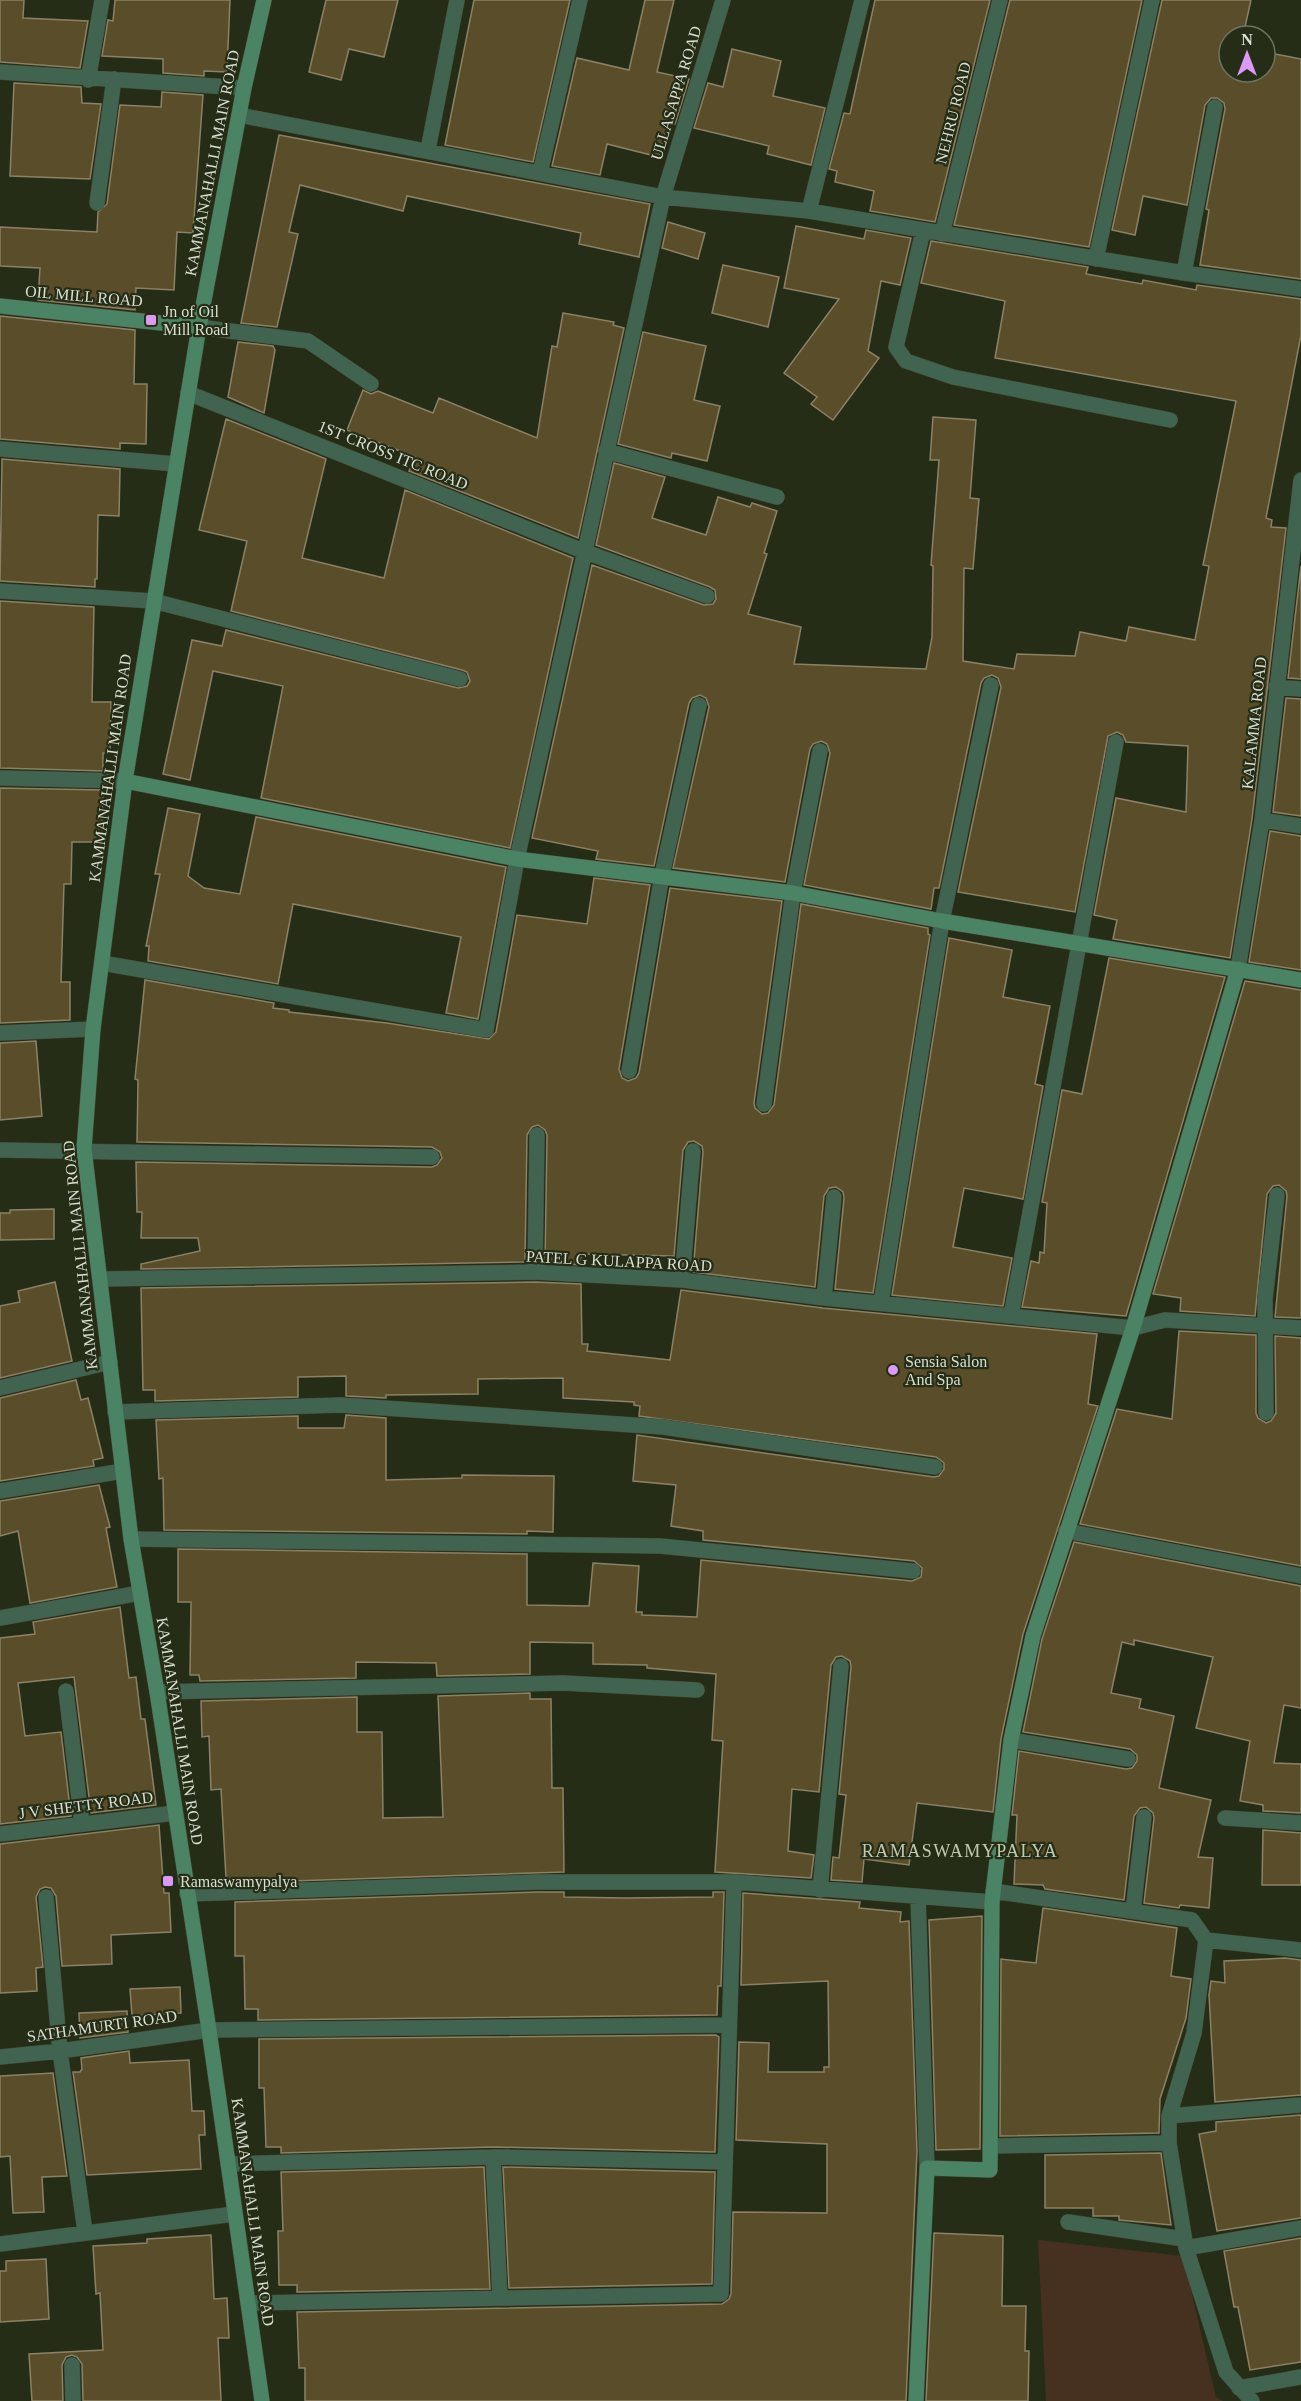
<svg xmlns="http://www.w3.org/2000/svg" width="1301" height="2401" font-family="Georgia,serif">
  <rect width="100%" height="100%" fill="#252d16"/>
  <path fill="#46301f" d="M 1038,2240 L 1183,2256 L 1216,2397 L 1223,2401 L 1046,2401 Z"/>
  <path fill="#5a4e2a" stroke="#8b8166" stroke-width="1.5" d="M 0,0 L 24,0 L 23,18 L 88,21 L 80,68 L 0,62 Z
    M 115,0 L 230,0 L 227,72 L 204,71 L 204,76 L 163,73 L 163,59 L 102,56 L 108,20 L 113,21 Z
    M 326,0 L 398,0 L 384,57 L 349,49 L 341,80 L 309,72 Z
    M 474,0 L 570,0 L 533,162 L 445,145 Z
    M 645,0 L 674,0 L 657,72 L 689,79 L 675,124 L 668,122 L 659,157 L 607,144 L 600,175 L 552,166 L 577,58 L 629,70 Z
    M 875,0 L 990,0 L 935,222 L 870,211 L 874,191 L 835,182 L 837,171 L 829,169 L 844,113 L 850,114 Z
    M 1010,0 L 1142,0 L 1089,247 L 954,225 Z
    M 1162,0 L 1251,0 L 1243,36 L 1229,36 L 1229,72 L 1265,72 L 1265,52 L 1301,59 L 1301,279 L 1200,265 L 1209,210 L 1206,209 L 1225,109 L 1224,103 L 1217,98 L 1211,98 L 1205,105 L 1187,205 L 1143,196 L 1135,235 L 1112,230 Z
    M 732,49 L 781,61 L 773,96 L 825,108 L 811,165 L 767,154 L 769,146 L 694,128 L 708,83 L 723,87 Z
    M 14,83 L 81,87 L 82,103 L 101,104 L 90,179 L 10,176 Z
    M 162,92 L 203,95 L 193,233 L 177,232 L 174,290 L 136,288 L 135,310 L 38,300 L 40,268 L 0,266 L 0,227 L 97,232 L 98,212 L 107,204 L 120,105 L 161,107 Z
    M 279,135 L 650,204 L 639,257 L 579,244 L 581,233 L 407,196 L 403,211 L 300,185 L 289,232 L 298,234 L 277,327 L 241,323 Z
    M 668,222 L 705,233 L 698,259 L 662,248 Z
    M 796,226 L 864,239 L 866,230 L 911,238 L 900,285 L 881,281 L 868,351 L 879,358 L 833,420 L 811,404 L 817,397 L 784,373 L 839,299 L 784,288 Z
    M 931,241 L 1088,267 L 1086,274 L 1142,284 L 1143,280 L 1196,290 L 1197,285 L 1301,299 L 1301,335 L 1266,518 L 1272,520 L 1271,527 L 1286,528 L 1252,819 L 1230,958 L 1113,939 L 1117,920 L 1094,915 L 1116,798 L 1186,812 L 1188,746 L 1126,742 L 1123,735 L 1117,732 L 1108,736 L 1075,912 L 958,892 L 1001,687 L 998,678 L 992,675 L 984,678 L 981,683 L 939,888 L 934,888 L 931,909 L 804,885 L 830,753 L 827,744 L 821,741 L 813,744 L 810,749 L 785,882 L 673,868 L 709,707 L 706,698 L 700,695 L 692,698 L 689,703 L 654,866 L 596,859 L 598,851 L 532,838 L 592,565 L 704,605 L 713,604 L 716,599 L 715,590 L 710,587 L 596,545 L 614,463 L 665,477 L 652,518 L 706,535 L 718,497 L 750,507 L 752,503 L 777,511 L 764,553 L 767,554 L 748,614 L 801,627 L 794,664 L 926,669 L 932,637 L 933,566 L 931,565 L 939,460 L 930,460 L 933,417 L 976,420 L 970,498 L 979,499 L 973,569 L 964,568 L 963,661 L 1014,669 L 1017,654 L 1075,656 L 1080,632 L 1126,641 L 1129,627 L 1195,640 L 1209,566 L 1203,565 L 1236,401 L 995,358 L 1005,301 L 921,283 Z
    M 723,265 L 779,277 L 768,327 L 712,313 Z
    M 563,313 L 614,322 L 613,325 L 624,328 L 578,538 L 409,471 L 415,457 L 347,430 L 363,390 L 371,394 L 378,391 L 433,413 L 439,398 L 537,438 L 552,346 L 557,347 Z
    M 0,316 L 135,330 L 134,384 L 147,384 L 146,444 L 120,443 L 120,449 L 0,439 Z
    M 643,332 L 706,346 L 694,400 L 720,406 L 707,461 L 672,453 L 671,458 L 618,444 Z
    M 238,342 L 273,346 L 275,350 L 264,413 L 228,397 Z
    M 226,419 L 326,459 L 302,558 L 384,578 L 405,490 L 573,558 L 510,848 L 261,798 L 283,686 L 213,671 L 190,780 L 163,774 L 192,640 L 222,646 L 226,630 L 458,688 L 467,686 L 470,681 L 467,672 L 462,670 L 231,611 L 247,541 L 199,530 Z
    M 2,459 L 120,469 L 119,516 L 98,515 L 97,579 L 95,579 L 95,587 L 0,581 Z
    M 1301,566 L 1301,679 L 1288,678 Z
    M 0,601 L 94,607 L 92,702 L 111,702 L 110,753 L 103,753 L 103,771 L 0,768 Z
    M 1286,698 L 1301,699 L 1301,816 L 1273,812 Z
    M 0,788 L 103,790 L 102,842 L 72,842 L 71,884 L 64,884 L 61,982 L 70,982 L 70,1020 L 0,1023 Z
    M 168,808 L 200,814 L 188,876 L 204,888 L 240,894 L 256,817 L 506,867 L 478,1019 L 446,1013 L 461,937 L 293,904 L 278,984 L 148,961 L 149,946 L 146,946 L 160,874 L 155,874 Z
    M 1270,831 L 1301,836 L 1301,970 L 1249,962 Z
    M 594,878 L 650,885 L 619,1069 L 622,1078 L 628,1081 L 636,1078 L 639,1073 L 670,888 L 782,901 L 754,1103 L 755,1108 L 762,1114 L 768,1113 L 774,1105 L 801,904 L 928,928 L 928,934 L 930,935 L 873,1293 L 835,1289 L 844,1198 L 843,1192 L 836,1187 L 829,1188 L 824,1196 L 815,1287 L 693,1272 L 703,1152 L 702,1146 L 694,1141 L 688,1142 L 683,1150 L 674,1256 L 581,1254 L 581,1265 L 545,1263 L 547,1135 L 545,1130 L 538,1125 L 532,1127 L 527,1135 L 525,1262 L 141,1269 L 141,1264 L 200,1251 L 198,1238 L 141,1238 L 142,1212 L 137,1212 L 136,1162 L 432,1167 L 437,1165 L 442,1158 L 440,1152 L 432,1147 L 137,1142 L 138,1080 L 135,1079 L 145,980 L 274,1003 L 273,1008 L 289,1010 L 289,1012 L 387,1023 L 489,1039 L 496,1032 L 517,915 L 587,924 Z
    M 949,938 L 1012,950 L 1003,997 L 1050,1006 L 1035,1084 L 1043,1086 L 1023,1199 L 964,1188 L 953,1247 L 1012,1258 L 1003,1306 L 892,1295 Z
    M 1109,958 L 1225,977 L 1126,1316 L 1022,1307 L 1031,1261 L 1039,1263 L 1040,1252 L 1044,1253 L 1047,1203 L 1042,1202 L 1062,1090 L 1082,1094 Z
    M 1245,981 L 1301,990 L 1301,1318 L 1275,1317 L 1287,1196 L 1286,1191 L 1279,1185 L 1273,1186 L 1267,1194 L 1255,1316 L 1180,1311 L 1181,1298 L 1153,1294 Z
    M 36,1041 L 42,1116 L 0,1120 L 0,1043 Z
    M 54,1209 L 54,1239 L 0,1240 L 0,1213 L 10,1213 L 10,1210 Z
    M 55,1282 L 72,1361 L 0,1378 L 0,1306 L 20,1302 L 18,1291 Z
    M 535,1282 L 581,1284 L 582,1344 L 588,1344 L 587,1351 L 670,1360 L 681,1290 L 823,1308 L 1097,1334 L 1088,1404 L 1098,1406 L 1023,1634 L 1001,1739 L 993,1812 L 917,1803 L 909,1865 L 864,1859 L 862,1882 L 831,1880 L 833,1857 L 839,1858 L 846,1795 L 839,1794 L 851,1667 L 850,1661 L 842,1656 L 836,1657 L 831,1665 L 819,1792 L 792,1789 L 788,1851 L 814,1855 L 811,1878 L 715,1872 L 723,1741 L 712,1740 L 716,1674 L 647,1668 L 647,1665 L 593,1664 L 593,1643 L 530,1642 L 530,1674 L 437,1676 L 436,1663 L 356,1662 L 356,1678 L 200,1681 L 199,1675 L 190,1675 L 191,1602 L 178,1602 L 178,1549 L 527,1554 L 527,1605 L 589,1606 L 593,1563 L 639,1566 L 636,1612 L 642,1612 L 642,1615 L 697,1617 L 701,1560 L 912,1581 L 921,1577 L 922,1568 L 914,1561 L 703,1540 L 703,1531 L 671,1526 L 676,1485 L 633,1481 L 637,1435 L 934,1477 L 939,1476 L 944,1469 L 944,1463 L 936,1457 L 639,1416 L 640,1406 L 634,1405 L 634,1402 L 563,1398 L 563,1378 L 478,1379 L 478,1394 L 386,1395 L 386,1398 L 346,1396 L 346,1376 L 298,1377 L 298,1397 L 155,1401 L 155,1390 L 143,1390 L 141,1288 Z
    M 1179,1331 L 1256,1335 L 1256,1413 L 1258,1418 L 1266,1423 L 1271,1421 L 1276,1413 L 1275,1336 L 1301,1338 L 1301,1566 L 1080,1524 L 1117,1409 L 1172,1419 Z
    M 76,1380 L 81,1400 L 88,1398 L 103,1458 L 93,1460 L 94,1466 L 0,1481 L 0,1398 Z
    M 346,1415 L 386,1418 L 386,1480 L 462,1478 L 462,1475 L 554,1476 L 553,1532 L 527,1531 L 527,1534 L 164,1530 L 163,1478 L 159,1479 L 156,1420 L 298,1416 L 298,1428 L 344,1428 Z
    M 99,1485 L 110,1527 L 106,1528 L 117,1587 L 30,1603 L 18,1531 L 0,1536 L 0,1501 Z
    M 1074,1542 L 1301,1586 L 1301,1708 L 1284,1705 L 1274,1763 L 1301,1764 L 1301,1813 L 1263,1811 L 1263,1805 L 1240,1801 L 1250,1741 L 1196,1728 L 1213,1657 L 1134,1640 L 1134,1645 L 1122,1642 L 1111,1693 L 1141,1699 L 1139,1708 L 1174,1716 L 1159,1788 L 1211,1800 L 1198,1857 L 1213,1858 L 1209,1908 L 1180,1905 L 1179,1908 L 1144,1903 L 1154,1818 L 1153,1813 L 1146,1807 L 1140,1808 L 1134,1816 L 1124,1900 L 1045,1889 L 1043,1885 L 1014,1884 L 1017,1815 L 1012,1815 L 1019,1751 L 1126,1769 L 1132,1768 L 1137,1761 L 1137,1755 L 1130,1749 L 1023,1732 L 1042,1639 Z
    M 120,1607 L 129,1678 L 136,1677 L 141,1719 L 145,1719 L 156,1805 L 91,1813 L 74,1677 L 18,1683 L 25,1736 L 61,1732 L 71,1816 L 0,1824 L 0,1638 L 35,1634 L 33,1622 Z
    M 530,1693 L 530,1699 L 551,1699 L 552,1788 L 563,1788 L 564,1872 L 234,1883 L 234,1878 L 226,1878 L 221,1789 L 211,1790 L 209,1736 L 202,1737 L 201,1701 L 357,1697 L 357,1732 L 382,1732 L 383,1818 L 443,1817 L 438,1696 Z
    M 159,1825 L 164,1893 L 169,1893 L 171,1932 L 111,1935 L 112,1964 L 62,1966 L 56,1896 L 51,1888 L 45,1887 L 40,1889 L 36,1897 L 43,1967 L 36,1968 L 37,1991 L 0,1993 L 0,1844 Z
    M 1263,1830 L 1301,1833 L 1301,1885 L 1262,1885 Z
    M 537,1892 L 564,1892 L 564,1897 L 625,1898 L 713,1897 L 713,1892 L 724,1892 L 721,1986 L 718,1986 L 717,2015 L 258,2020 L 258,2009 L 245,2009 L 244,1956 L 235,1956 L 235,1902 Z
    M 743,1893 L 860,1902 L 859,1908 L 901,1912 L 900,1922 L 909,1921 L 917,2151 L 906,2401 L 305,2401 L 305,2368 L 299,2368 L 297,2312 L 722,2304 L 729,2299 L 731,2294 L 733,2212 L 827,2213 L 827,2144 L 736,2140 L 739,2042 L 769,2043 L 768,2072 L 824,2072 L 824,2067 L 829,2067 L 828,1981 L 741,1985 Z
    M 1043,1908 L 1177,1928 L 1171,1976 L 1191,1979 L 1186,2018 L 1160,2099 L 1159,2133 L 1000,2136 L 1001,1959 L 1036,1963 Z
    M 982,1916 L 980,2149 L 936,2150 L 929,1920 Z
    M 1285,1958 L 1301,1960 L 1301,2095 L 1215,2102 L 1209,1995 L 1211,1981 L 1225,1983 L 1224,1961 Z
    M 180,1987 L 181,2013 L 132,2016 L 130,1989 Z
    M 127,2011 L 128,2032 L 80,2038 L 79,2013 Z
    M 716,2035 L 719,2037 L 715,2152 L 493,2147 L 281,2153 L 281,2147 L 266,2147 L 264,2088 L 259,2088 L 259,2039 Z
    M 129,2051 L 130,2063 L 189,2060 L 192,2111 L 204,2111 L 205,2135 L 199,2135 L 201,2169 L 87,2175 L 73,2072 L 80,2072 L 82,2069 L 81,2058 Z
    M 53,2073 L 67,2176 L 42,2177 L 44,2212 L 13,2213 L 10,2156 L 0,2157 L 0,2076 Z
    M 1301,2115 L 1301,2218 L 1217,2231 L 1199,2134 L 1216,2131 L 1216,2122 Z
    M 1161,2153 L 1171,2225 L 1119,2220 L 1119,2216 L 1093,2216 L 1093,2208 L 1045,2208 L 1045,2155 Z
    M 484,2167 L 490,2289 L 297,2292 L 297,2285 L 279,2285 L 278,2231 L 283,2231 L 281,2172 Z
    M 503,2167 L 715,2172 L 712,2284 L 509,2288 Z
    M 934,2233 L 1003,2236 L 1002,2306 L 1026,2306 L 1025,2351 L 1029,2351 L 1028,2401 L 926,2401 Z
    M 211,2235 L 214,2299 L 227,2298 L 229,2338 L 218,2338 L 221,2401 L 83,2401 L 82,2364 L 77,2357 L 72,2355 L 66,2357 L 62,2365 L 63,2401 L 32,2401 L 29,2354 L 103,2350 L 100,2293 L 96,2294 L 93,2246 L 147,2243 L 147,2239 Z
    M 1301,2238 L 1301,2362 L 1250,2370 L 1238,2307 L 1234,2307 L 1224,2251 Z
    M 46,2259 L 49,2319 L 0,2322 L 0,2271 L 6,2271 L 6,2261 Z"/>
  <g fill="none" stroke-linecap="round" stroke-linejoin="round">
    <defs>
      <path id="lane" d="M 1011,1740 L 1128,1759"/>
      <path id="street" d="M 0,72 L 244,88
        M 88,80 L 102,0
        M 239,115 L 663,197 L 809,211 L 1184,273 L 1301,289
        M 428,150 L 457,0
        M 540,173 L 580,0
        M 97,203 L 114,79
        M 809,211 L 862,0
        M 923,231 L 896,347 L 906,361 L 953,377 L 1170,420
        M 942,234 L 1000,0
        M 1096,259 L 1152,0
        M 1184,273 L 1215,107
        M 199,327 L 308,341 L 371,384
        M 188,393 L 583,551 L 707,596
        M 0,449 L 176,464
        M 606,451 L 777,497
        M 0,591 L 153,601 L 460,679
        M 1276,687 L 1301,689
        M 0,778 L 125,781
        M 1262,820 L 1301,826
        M 102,963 L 486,1030 L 517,859 L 663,197 L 723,0
        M 1238,969 L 1262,820 L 1301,480
        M 0,1033 L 93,1029
        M 629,1071 L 662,875 L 699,705
        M 764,1104 L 793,893 L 820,751
        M 0,1150 L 432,1157
        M 535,1272 L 537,1135
        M 102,1279 L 535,1272 L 682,1280 L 824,1298 L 1133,1328 L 1165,1320 L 1301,1328
        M 682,1280 L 693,1151
        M 824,1298 L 834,1197
        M 881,1303 L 942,921 L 991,685
        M 1011,1316 L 1116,742
        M 0,1388 L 110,1362
        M 115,1412 L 340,1405 L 663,1427 L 935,1467
        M 1266,1413 L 1265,1299 L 1277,1195
        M 0,1491 L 123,1471
        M 1066,1531 L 1301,1576
        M 131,1539 L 660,1546 L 913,1571
        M 0,1618 L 140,1593
        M 66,1691 L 82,1824
        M 157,1692 L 563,1683 L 697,1690
        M 1225,1818 L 1301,1823
        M 0,1834 L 175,1813
        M 820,1890 L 841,1666
        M 993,1891 L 1192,1920 L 1206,1940 L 1194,2033 L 1169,2116 L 1169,2143 L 1186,2248 L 1226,2372 L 1252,2401
        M 187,1894 L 537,1882 L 734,1882 L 992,1902
        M 918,1896 L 927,2168
        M 46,1897 L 60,2051 L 85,2232
        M 1133,1911 L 1144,1817
        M 1206,1940 L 1301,1950
        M 0,2057 L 60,2051 L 209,2030 L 729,2025
        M 1169,2116 L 1301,2105
        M 990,2146 L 1169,2143
        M 493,2157 L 500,2298
        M 228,2164 L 493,2157 L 725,2162
        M 1068,2222 L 1184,2239
        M 0,2244 L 234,2214
        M 1186,2248 L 1301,2228
        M 249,2303 L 721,2294 L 734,1882
        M 72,2365 L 73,2401
        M 1239,2388 L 1301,2377"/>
      <path id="secondary" d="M 0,306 L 199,327
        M 125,781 L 517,859 L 793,893 L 942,921 L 1301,980
        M 262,2401 L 209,2030 L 157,1692 L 131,1539 L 84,1149 L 93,1029 L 125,781 L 199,327 L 244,88 L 264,0
        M 916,2401 L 927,2168 L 990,2170 L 992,1902 L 1011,1740 L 1033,1636 L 1133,1328 L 1238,969"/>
    </defs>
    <use href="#lane" stroke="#424934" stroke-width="16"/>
    <use href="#street" stroke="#424934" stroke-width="16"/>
    <use href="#secondary" stroke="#424934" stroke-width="16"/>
    <use href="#lane" stroke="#416450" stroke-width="15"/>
    <use href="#street" stroke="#416450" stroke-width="15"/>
    <use href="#secondary" stroke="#4b8465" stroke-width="15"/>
  </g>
  <g fill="#dc99f5" stroke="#252d16" stroke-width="2">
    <rect x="145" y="314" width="12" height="12" rx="3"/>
    <circle cx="893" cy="1370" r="6"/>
    <rect x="162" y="1875" width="12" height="12" rx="3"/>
  </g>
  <g text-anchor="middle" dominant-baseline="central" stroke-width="4.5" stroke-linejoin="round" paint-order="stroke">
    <g font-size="16" fill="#d9dfd1" stroke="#252d16">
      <text transform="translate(676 93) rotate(-73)">ULLASAPPA ROAD</text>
      <text transform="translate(953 113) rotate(-76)">NEHRU ROAD</text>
      <text transform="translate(212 163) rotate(-79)">KAMMANAHALLI MAIN ROAD</text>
      <text transform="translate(84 296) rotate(5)">OIL MILL ROAD</text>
      <text transform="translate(393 455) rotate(22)">1ST CROSS ITC ROAD</text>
      <text transform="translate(1254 723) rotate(-84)">KALAMMA ROAD</text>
      <text transform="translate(110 768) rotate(-82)">KAMMANAHALLI MAIN ROAD</text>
      <text transform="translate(80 1255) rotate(-96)">KAMMANAHALLI MAIN ROAD</text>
      <text transform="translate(619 1261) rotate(3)">PATEL G KULAPPA ROAD</text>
      <text transform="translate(180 1731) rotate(81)">KAMMANAHALLI MAIN ROAD</text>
      <text transform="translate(86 1805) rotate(-7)">J V SHETTY ROAD</text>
      <text transform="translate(102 2026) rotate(-8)">SATHAMURTI ROAD</text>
      <text transform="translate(253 2212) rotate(82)">KAMMANAHALLI MAIN ROAD</text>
    </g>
    <g font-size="16" fill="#d9dfd1" stroke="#252d16" text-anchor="start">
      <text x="163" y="311">Jn of Oil<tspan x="163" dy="18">Mill Road</tspan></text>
      <text x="905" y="1361">Sensia Salon<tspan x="905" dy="18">And Spa</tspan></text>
      <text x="180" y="1881">Ramaswamypalya</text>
    </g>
    <g font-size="18" letter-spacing="1.5" fill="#bfcaae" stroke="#252d16">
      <text x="960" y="1851">RAMASWAMYPALYA</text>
    </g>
  </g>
  <g transform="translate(1247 54)"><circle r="28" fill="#252d16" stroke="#6d7461" stroke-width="1.5"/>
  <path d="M0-4.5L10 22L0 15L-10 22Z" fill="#dc99f5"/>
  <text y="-9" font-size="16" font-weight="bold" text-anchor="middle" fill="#d9dfd1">N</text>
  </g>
</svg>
